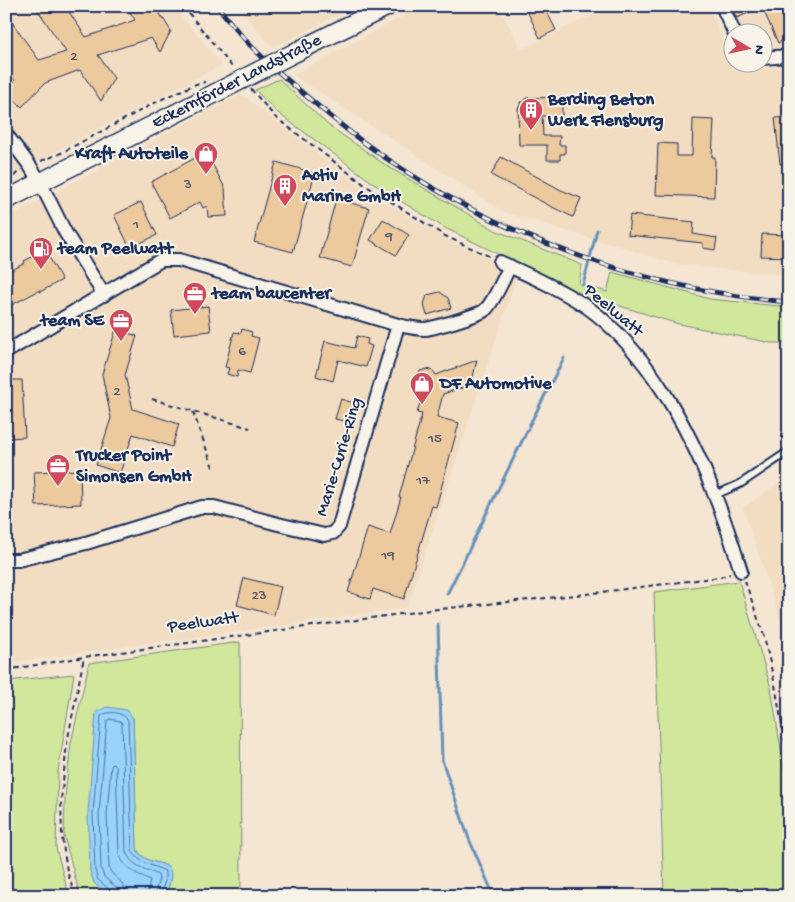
<svg xmlns="http://www.w3.org/2000/svg" width="795" height="902" font-family="'Gochi Hand',sans-serif">
  <rect width="100%" height="100%" fill="#f4e6d2"/>
  <filter id="ink" filterUnits="userSpaceOnUse"><feTurbulence type="fractalNoise" baseFrequency=".02" numOctaves="2"/><feDisplacementMap in="SourceGraphic" scale="10" xChannelSelector="R" yChannelSelector="G"/><feConvolveMatrix kernelMatrix="1 2 1 2 8 2 1 2 1" color-interpolation-filters="sRGB"/></filter>
  <g filter="url(#ink)">
    <path fill="#f2ddc2" d="M 6,6 L 173,6 L 222,65 L 6,177 Z
      M 238,6 L 354,6 L 284,43 L 271,46 Z
      M 422,6 L 499,6 L 521,50 L 598,12 L 596,6 L 709,6 L 728,52 L 733,71 L 789,66 L 789,276 L 676,264 L 504,212 L 293,75 Z
      M 732,6 L 789,6 L 789,49 L 763,51 L 762,32 L 743,32 Z
      M 241,94 L 364,189 L 442,237 L 512,270 L 517,276 L 407,608 L 6,663 L 6,218 Z
      M 789,475 L 789,645 L 743,508 Z"/>
    <path fill="#d1e79c" stroke="#768b7d" d="M 279,79 L 328,125 L 390,168 L 495,230 L 582,265 L 579,284 L 607,292 L 612,272 L 710,299 L 789,307 L 789,343 L 771,343 L 675,323 L 607,302 L 598,308 L 549,279 L 445,228 L 384,191 L 278,113 L 255,90 Z
      M 739,581 L 771,688 L 789,799 L 789,896 L 664,896 L 654,592 Z
      M 240,642 L 241,896 L 165,896 C 185,850 148,873 137,849 L 133,718 L 94,883 L 109,896 L 80,896 L 64,836 L 65,797 L 71,743 L 89,663 Z
      M 74,674 L 58,772 L 56,848 L 69,896 L 6,896 L 6,681 Z"/>
    <path fill="#99d3fa" stroke="#6791bc" d="M 107,707 L 126,710 L 133,718 L 137,849 C 148,873 185,850 165,896 L 109,896 L 94,883 L 90,871 L 88,814 L 96,712 Z"/>
    <g fill="none" stroke-linecap="round" stroke-linejoin="round">
      <path stroke="#4d719c" stroke-width="1" d="M 112,896 L 110,890 L 98,880 L 95,870 L 93,814 L 101,716 C 109,710 122,712 128,720 L 132,850 C 138,864 153,865 165,871 L 165,881 L 160,896
        M 118,896 L 117,888 L 104,877 L 101,869 L 99,814 L 107,721 L 109,719 L 120,721 L 122,723 L 126,852 C 133,868 145,868 158,875 L 159,879 L 154,896
        M 126,896 C 125,878 113,880 109,868 L 107,814 L 111,766 L 113,764 L 116,766 L 119,854 C 126,871 135,872 150,880 L 147,896"/>
      <path stroke="#6791bc" stroke-width="3" d="M 583,285 L 597,230
        M 529,426 L 564,358
        M 491,504 L 528,429
        M 465,558 L 490,506
        M 447,594 L 464,560
        M 438,624 L 442,760 L 469,839 L 494,896"/>
    </g>
    <path fill="#edc99e" stroke="#1b2f5e" d="M 35,6 L 65,6 L 86,37 L 135,20 L 126,6 L 155,6 L 171,31 L 160,52 L 151,38 L 98,55 L 114,78 L 101,101 L 80,70 L 45,83 L 22,107 L 6,92 L 6,90 L 15,81 L 6,69 L 6,14 L 39,60 L 66,52 Z
      M 538,6 L 544,6 L 556,30 L 540,38 L 527,11 Z
      M 743,6 L 789,6 L 789,38 L 778,43 L 762,7 L 737,18 L 733,11 Z
      M 562,97 L 562,116 L 542,116 L 543,136 L 560,136 L 559,145 L 565,145 L 565,154 L 560,154 L 560,160 L 547,160 L 547,145 L 519,145 L 518,107 L 520,107 L 520,102 L 526,102 L 526,98 Z
      M 789,117 L 789,163 L 780,164 L 775,118 Z
      M 693,119 L 714,120 L 712,157 L 715,157 L 714,197 L 656,195 L 658,143 L 677,144 L 677,156 L 692,156 Z
      M 206,152 L 225,188 L 227,216 L 208,217 L 207,206 L 203,208 L 200,202 L 170,218 L 151,182 Z
      M 501,157 L 561,190 L 581,198 L 573,217 L 552,207 L 491,175 Z
      M 276,162 L 315,173 L 293,252 L 254,242 Z
      M 336,199 L 369,208 L 352,267 L 320,258 Z
      M 141,202 L 157,235 L 130,248 L 114,215 Z
      M 630,215 L 694,222 L 693,234 L 717,238 L 715,250 L 703,248 L 703,243 L 628,235 Z
      M 383,219 L 409,235 L 396,255 L 370,240 Z
      M 762,234 L 789,235 L 789,257 L 761,256 Z
      M 45,250 L 62,280 L 40,292 L 40,290 L 6,308 L 6,273 L 25,263 L 24,261 Z
      M 440,292 L 448,298 L 451,308 L 427,315 L 424,305 L 427,295 Z
      M 208,306 L 211,331 L 174,335 L 171,310 Z
      M 116,329 L 137,336 L 125,375 L 133,409 L 179,424 L 172,447 L 133,434 L 120,473 L 96,465 L 111,418 L 102,374 Z
      M 242,329 L 252,332 L 251,336 L 259,338 L 250,373 L 238,370 L 237,377 L 227,374 L 229,368 L 225,367 L 234,332 L 241,333 Z
      M 357,336 L 368,339 L 367,344 L 372,346 L 366,367 L 338,360 L 333,381 L 316,376 L 325,341 L 354,348 Z
      M 477,360 L 471,385 L 443,394 L 437,417 L 459,423 L 436,507 L 432,506 L 404,599 L 373,589 L 370,599 L 348,592 L 368,527 L 390,534 L 401,497 L 399,497 L 422,414 L 417,413 L 425,387 L 419,383 L 417,377 L 420,371 L 427,369 L 433,371 L 436,375 Z
      M 6,380 L 22,380 L 25,437 L 8,438 Z
      M 341,399 L 357,404 L 352,423 L 335,419 Z
      M 80,470 L 81,504 L 36,506 L 34,472 Z
      M 244,578 L 281,587 L 274,615 L 237,605 Z"/>
    <g fill="none" stroke-linecap="round" stroke-linejoin="round">
      <defs>
        <path id="lane" d="M 715,495 L 740,484 L 789,451"/>
        <path id="street" d="M 722,6 L 734,32
          M 762,58 L 789,56
          M 6,134 L 30,166 L 40,182 L 65,232 L 104,295
          M 500,262 C 529,275 560,289 587,307 C 647,350 689,428 715,496 C 725,520 733,546 741,571
          M 6,352 L 161,260 L 179,260 L 398,325 C 407,327 416,329 425,329 C 434,328 479,315 485,310 C 494,302 504,277 510,266
          M 6,560 L 18,560 L 86,543 L 202,507 L 214,507 L 278,524 L 324,535 L 333,533 L 339,526 L 398,325"/>
        <path id="secondary" d="M 296,52 L 388,6
          M 6,200 L 245,78"/>
      </defs>
      <use href="#lane" stroke="#1b2f5e" stroke-width="10"/>
      <use href="#street" stroke="#1b2f5e" stroke-width="16"/>
      <use href="#secondary" stroke="#1b2f5e" stroke-width="21"/>
      <path stroke="#1b2f5e" stroke-width="2" stroke-dasharray="5 4" stroke-linecap="butt" d="M 183,6 L 233,68
        M 402,9 L 408,6
        M 251,89 L 275,117 L 365,185 L 445,236 L 491,257
        M 41,161 L 59,154 L 166,97 L 196,84 L 205,82
        M 8,183 L 18,172 L 21,170
        M 152,399 L 250,428
        M 193,412 L 214,470
        M 745,581 L 764,636 L 775,685 L 789,765
        M 6,670 L 84,657 L 430,610 L 586,594 L 720,577 L 730,574
        M 75,896 L 67,871 L 62,838 L 61,800 L 67,743 L 84,657"/>
      <use href="#lane" stroke="#f7f3e8" stroke-width="6"/>
      <use href="#street" stroke="#f7f3e8" stroke-width="12"/>
      <use href="#secondary" stroke="#f7f3e8" stroke-width="18"/>
      <defs>
        <path id="rail" d="M 217,6 C 228,19 239,34 251,46 C 275,70 301,92 328,114 C 340,124 353,135 366,144 C 488,233 639,289 789,302"/>
      </defs>
      <use href="#rail" stroke="#1b2f5e" stroke-width="5"/>
      <use href="#rail" stroke="#f7f3e8" stroke-width="3" stroke-dasharray="9" stroke-linecap="butt"/>
      <defs>
        <path id="secondary-bridge" d="M 245,78 L 296,52"/>
      </defs>
      <use href="#secondary-bridge" stroke="#1b2f5e" stroke-width="21" stroke-linecap="butt"/>
      <use href="#secondary-bridge" stroke="#f7f3e8" stroke-width="18"/>
    </g>
  </g>
  <defs>
    <symbol id="building-pin" viewBox="-11 -11 22 30"><path d="M0 17L-7.5 6A9.5 9.5 0 1 1 7.5 6Z" fill="#d1495b" stroke="#f7f3e8"/><path d="M-4-6H4V6H1V3H-1V6H-4ZM-2.5-4.3h1.7v1.8h-1.7ZM.8-4.3h1.7v1.8H.8ZM-2.5-1h1.7V.8h-1.7ZM.8-1h1.7V.8H.8Z" fill="#fff"/></symbol>
    <symbol id="shop-pin" viewBox="-11 -11 22 30"><path d="M0 17L-7.5 6A9.5 9.5 0 1 1 7.5 6Z" fill="#d1495b" stroke="#f7f3e8"/><path d="M-5-2.5h2.3a2.7 3.5 0 0 1 5.4 0H5L5.5 6h-11ZM-1.5-2.5h3a1.5 2.3 0 0 0-3 0Z" fill="#fff"/></symbol>
    <symbol id="fuel-pin" viewBox="-11 -11 22 30"><path d="M0 17L-7.5 6A9.5 9.5 0 1 1 7.5 6Z" fill="#d1495b" stroke="#f7f3e8"/><path d="M-5.5-6h7V0h2V4h1.3V-2.5L3-4.5l.8-.8L6-3V5H2.5V1h-1V6h-7ZM-4.2-4.7v3.2H.2V-4.7Z" fill="#fff"/></symbol>
    <symbol id="office-pin" viewBox="-11 -11 22 30"><path d="M0 17L-7.5 6A9.5 9.5 0 1 1 7.5 6Z" fill="#d1495b" stroke="#f7f3e8"/><path d="M-6-3h4V-5.5h4V-3h4V5H-6ZM-1-4.5V-3h2v-1.5ZM-6 0V1H6V0Z" fill="#fff"/></symbol>
  </defs>
  <g fill-rule="evenodd">
    <use href="#building-pin" x="517" y="96" width="28" height="38"/>
    <use href="#shop-pin" x="192" y="140" width="28" height="38"/>
    <use href="#building-pin" x="271" y="172" width="28" height="38"/>
    <use href="#fuel-pin" x="27" y="235" width="28" height="38"/>
    <use href="#office-pin" x="181" y="280" width="28" height="38"/>
    <use href="#office-pin" x="107" y="307" width="28" height="38"/>
    <use href="#shop-pin" x="408" y="370" width="28" height="38"/>
    <use href="#office-pin" x="44" y="452" width="28" height="38"/>
  </g>
  <g text-anchor="middle" dominant-baseline="central" stroke-width="4" stroke-linejoin="round" paint-order="stroke">
    <g font-size="15" fill="#50566e">
      <text x="74" y="57">2</text>
      <text x="188" y="185">3</text>
      <text x="136" y="225">1</text>
      <text x="389" y="237">9</text>
      <text x="242" y="352">6</text>
      <text x="117" y="392">2</text>
      <text x="435" y="439">15</text>
      <text x="423" y="481">17</text>
      <text x="388" y="556">19</text>
      <text x="259" y="596">23</text>
    </g>
    <g font-size="18" fill="#1b2f5e" stroke="#f7f3e8">
      <text transform="translate(237 82) rotate(-27)">Eckernförder Landstraße</text>
      <text transform="translate(613 311) rotate(40)">Peelwatt</text>
      <text transform="translate(340 457) rotate(-73)">Marie-Curie-Ring</text>
      <text transform="translate(203 623) rotate(-8)">Peelwatt</text>
    </g>
    <g font-size="18" font-weight="bold" fill="#1b2f5e" stroke="#f7f3e8" text-anchor="start">
      <text x="548" y="100">Berding Beton<tspan x="548" dy="21">Werk Flensburg</tspan></text>
      <text x="188" y="154" text-anchor="end">Kraft Autoteile</text>
      <text x="302" y="176">Activ<tspan x="302" dy="21">Marine GmbH</tspan></text>
      <text x="58" y="249">team Peelwatt</text>
      <text x="212" y="294">team baucenter</text>
      <text x="104" y="321" text-anchor="end">team SE</text>
      <text x="440" y="384">DF Automotive</text>
      <text x="76" y="456">Trucker Point<tspan x="76" dy="21">Simonsen GmbH</tspan></text>
    </g>
  </g>
  <rect width="795" height="902" fill="none" stroke="#f7f3e8" stroke-width="25"/>
  <rect x="12" y="12" width="770" height="877" fill="none" stroke="#1b2f5e" stroke-width="2" filter="url(#ink)"/>
  <g transform="translate(748 48) rotate(99)"><circle r="24" fill="#f7f3e8" stroke="#9fa5b1"/>
  <path d="M0-4L9 19L0 12L-9 19Z" fill="#d1495b"/>
  <text y="-8" font-size="14" font-weight="bold" text-anchor="middle" fill="#1b2f5e">N</text>
  </g>
</svg>
